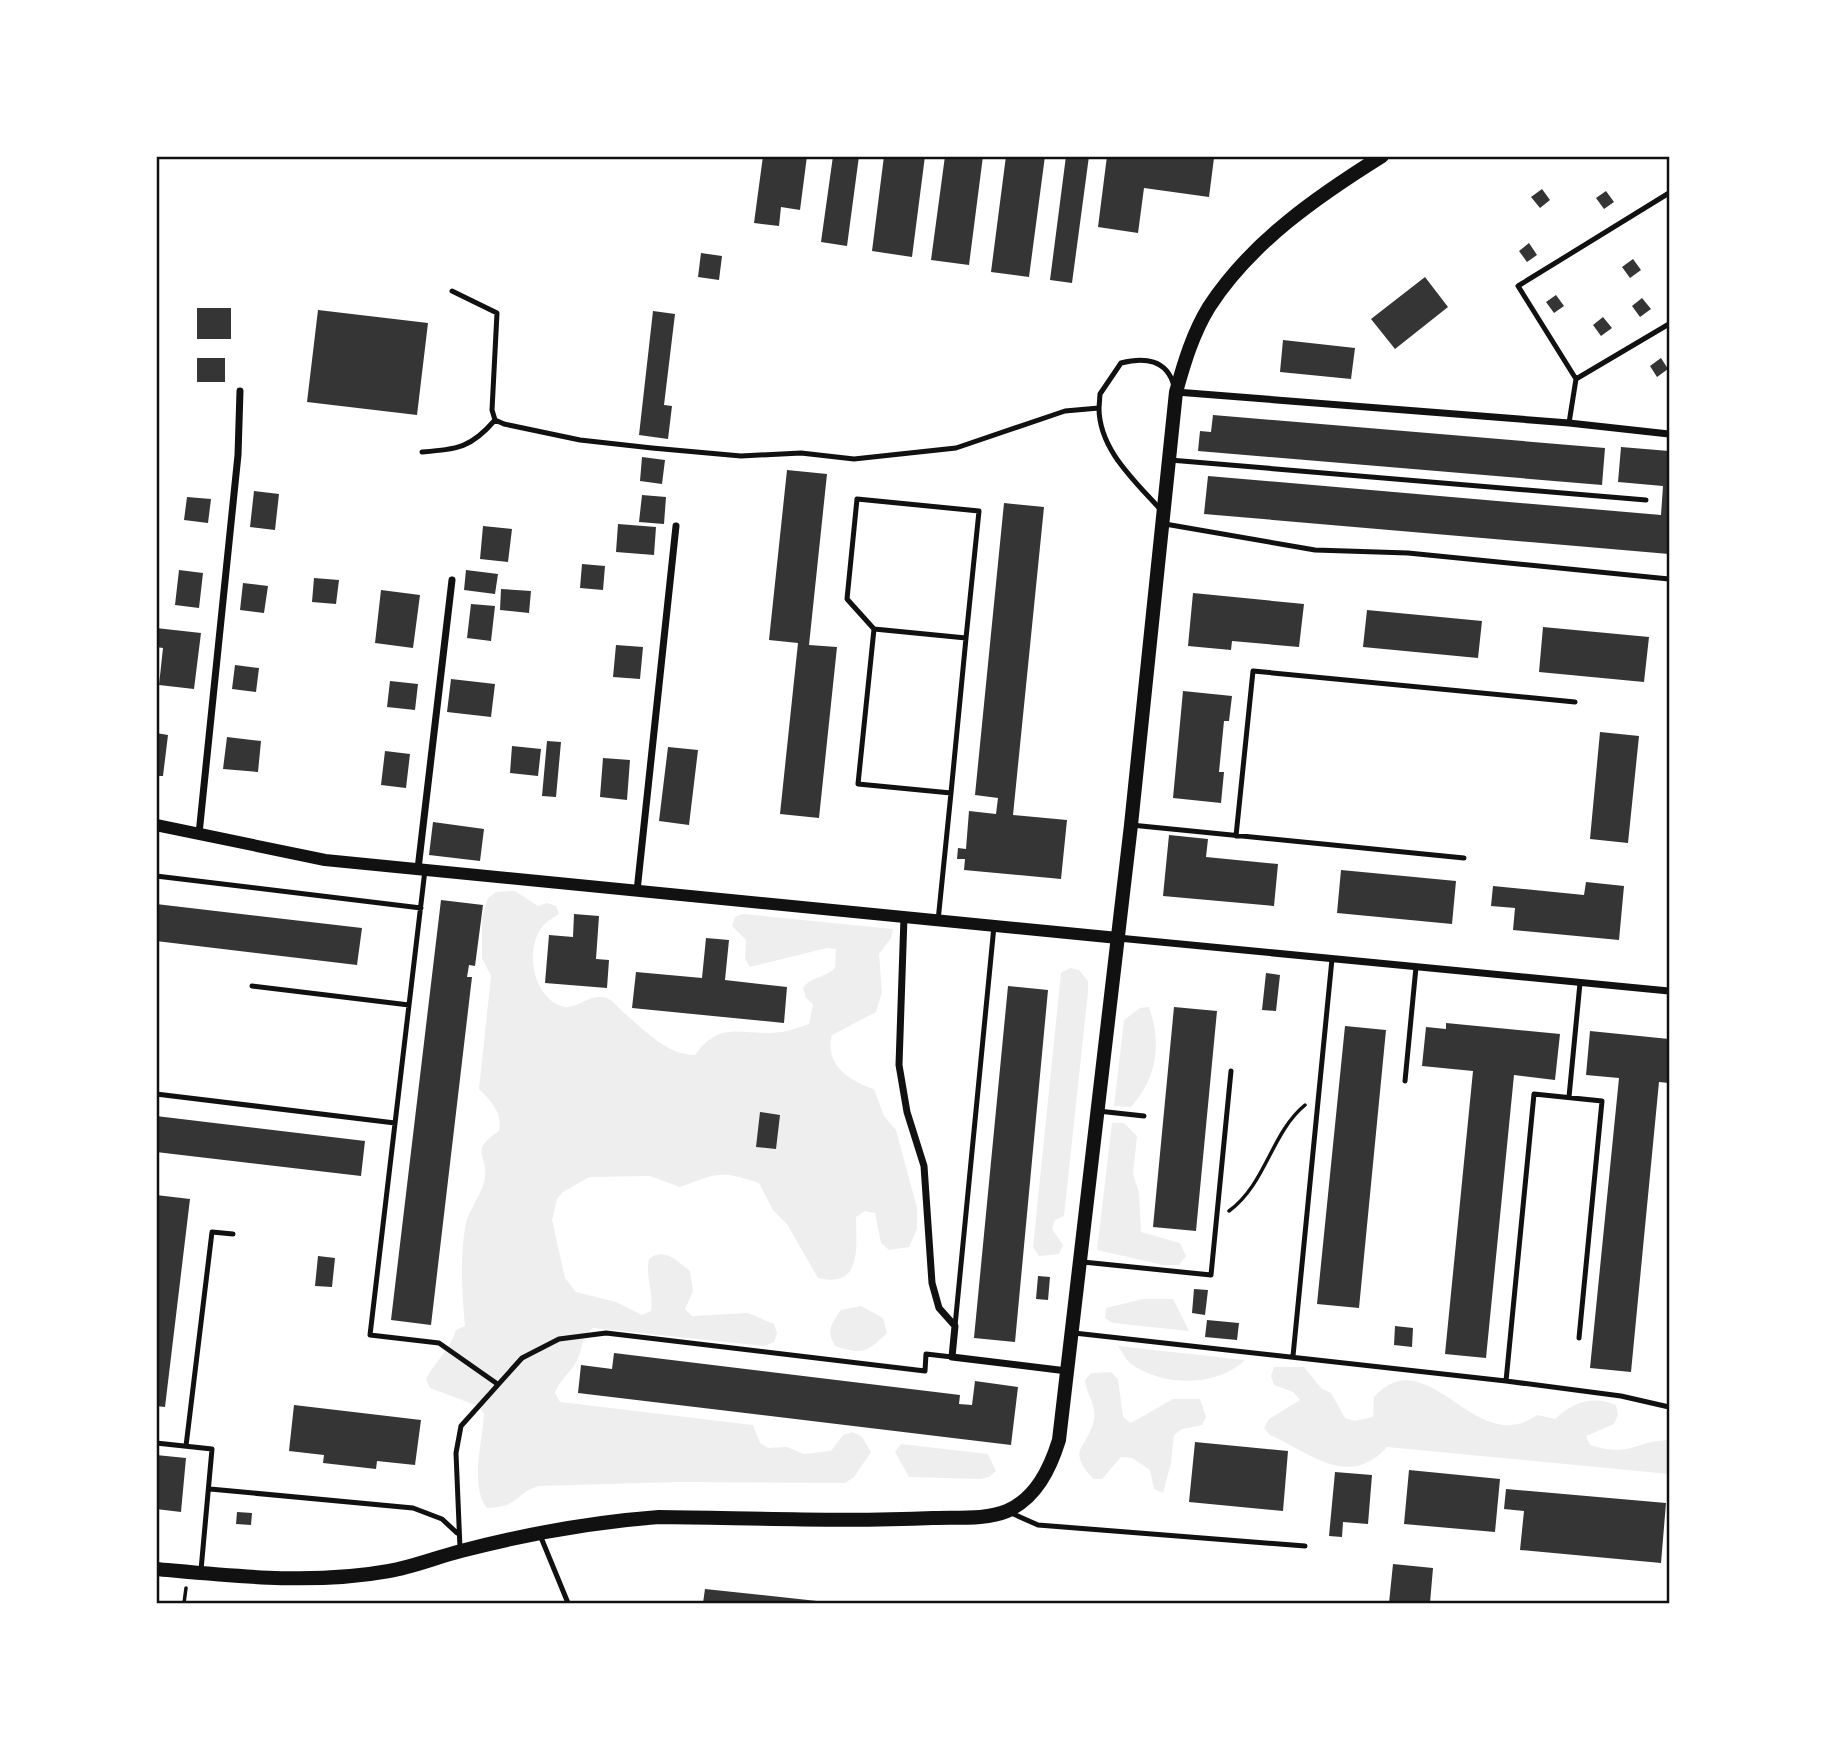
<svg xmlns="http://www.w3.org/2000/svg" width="1825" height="1759" font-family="'Noto Sans',sans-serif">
  <rect width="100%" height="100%" fill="#fff"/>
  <path fill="#eee" d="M 515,891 L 538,906 L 547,903 L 556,906 L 559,914 C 553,918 545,922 542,927 C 525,950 532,995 561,1006 C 576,1012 589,992 607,998 C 612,1000 619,1008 623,1012 C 644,1029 666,1055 695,1055 C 721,1018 744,1037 781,1032 C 790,1031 800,1027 809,1024 L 813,1004 L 806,998 L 803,988 C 812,976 825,978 835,968 L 836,949 L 827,948 L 750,967 L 745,959 L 746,940 L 732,926 L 735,917 L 743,914 L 893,929 L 891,938 L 879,954 L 882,992 L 876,1012 L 832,1035 C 824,1065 850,1081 874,1089 L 884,1116 L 896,1130 L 917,1208 L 917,1229 L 909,1247 L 889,1250 L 881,1243 L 875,1213 L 865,1211 L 856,1217 C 856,1246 863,1289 818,1278 L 787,1224 L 773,1210 L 759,1183 C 720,1170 718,1173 680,1187 L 650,1176 L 589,1177 L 563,1192 L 557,1199 L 552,1220 L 565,1278 L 576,1292 L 616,1302 L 642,1315 L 651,1311 C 654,1293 645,1276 649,1259 C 665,1247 676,1261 690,1271 L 693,1291 L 685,1309 L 692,1316 L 748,1313 L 774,1324 L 777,1333 L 774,1342 L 764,1346 L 593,1328 C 580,1338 583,1352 575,1364 C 568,1375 559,1381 555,1393 L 560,1402 L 753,1425 L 760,1443 L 768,1448 L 787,1447 L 804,1454 L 831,1451 L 843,1435 L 853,1432 L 862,1437 L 871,1452 L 854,1477 L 845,1483 L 678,1482 L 539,1486 C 514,1493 521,1507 487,1508 C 469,1485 483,1441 484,1413 L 478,1406 L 430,1388 L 426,1379 C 436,1360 450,1350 456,1330 L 465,1326 C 462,1295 460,1259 465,1228 C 467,1212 480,1198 484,1182 C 491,1155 466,1153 499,1131 C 503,1113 491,1101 479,1089 L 491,976 L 482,958 L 482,917 L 488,898 L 496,892 Z
    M 1070,968 L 1079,970 L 1088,981 L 1088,992 L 1064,1216 L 1055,1220 L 1052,1229 L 1063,1245 L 1059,1254 L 1039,1256 L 1033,1247 L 1061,973 Z
    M 1149,1007 C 1162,1044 1157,1078 1131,1107 L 1114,1106 L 1124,1020 L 1140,1008 Z
    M 1112,1123 L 1124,1123 L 1137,1136 L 1133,1174 L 1139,1193 L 1141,1232 L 1180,1243 L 1186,1256 L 1179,1265 L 1163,1265 L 1097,1250 Z
    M 1143,1299 L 1173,1299 L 1189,1331 L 1113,1323 L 1105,1318 L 1106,1308 Z
    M 861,1306 L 883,1318 L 887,1333 C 866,1353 863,1355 835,1346 C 826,1331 831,1324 841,1310 Z
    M 1118,1346 L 1245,1360 C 1217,1387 1164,1387 1131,1364 C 1126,1360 1122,1352 1118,1346 Z
    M 1274,1367 L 1304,1367 L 1322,1389 L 1331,1393 L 1345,1418 L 1355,1421 L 1373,1417 L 1374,1397 C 1428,1337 1475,1460 1537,1415 L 1555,1419 C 1573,1402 1593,1395 1616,1405 L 1618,1415 L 1614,1424 L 1586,1436 L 1590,1445 C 1631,1458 1634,1441 1669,1440 L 1669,1474 L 1387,1447 C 1349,1490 1309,1452 1270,1435 L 1264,1428 L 1269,1419 L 1300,1400 L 1293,1392 L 1274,1385 L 1271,1376 Z
    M 1111,1372 L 1118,1379 L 1123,1417 L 1131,1423 L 1173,1399 L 1200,1399 L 1206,1417 L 1202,1425 L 1182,1429 L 1174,1435 L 1171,1463 L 1163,1493 L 1154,1489 L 1150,1470 L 1132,1458 L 1121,1457 L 1102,1479 L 1093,1479 C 1065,1447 1088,1450 1094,1419 C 1097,1406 1086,1393 1085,1380 L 1091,1373 Z
    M 901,1444 L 988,1454 L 996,1471 L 989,1477 L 980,1479 L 909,1477 L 895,1452 Z"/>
  <path fill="#353535" d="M 763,156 L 807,156 L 800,210 L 781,207 L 779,226 L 754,223 Z
    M 833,156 L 859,156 L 847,246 L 821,242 Z
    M 884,156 L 925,156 L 912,257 L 872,251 Z
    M 945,156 L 983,156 L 969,265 L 931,260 Z
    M 1006,156 L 1045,156 L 1029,277 L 991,272 Z
    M 1066,156 L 1089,156 L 1072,283 L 1050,280 Z
    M 1107,156 L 1214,158 L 1209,197 L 1144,188 L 1138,233 L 1098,227 Z
    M 1542,189 L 1550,200 L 1540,208 L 1531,197 Z
    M 1606,191 L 1614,202 L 1604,209 L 1596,198 Z
    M 1529,243 L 1537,255 L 1527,262 L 1519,251 Z
    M 701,253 L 722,256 L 719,280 L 698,277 Z
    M 1633,259 L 1641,270 L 1630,278 L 1622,267 Z
    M 1425,277 L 1448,307 L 1395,349 L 1371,319 Z
    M 1556,295 L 1564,306 L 1554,313 L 1546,302 Z
    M 1642,298 L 1651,309 L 1640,317 L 1632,306 Z
    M 197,308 L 231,308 L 231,339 L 197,339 Z
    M 318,310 L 428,323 L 417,415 L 307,402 Z
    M 653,311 L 675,314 L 664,405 L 672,406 L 668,439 L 639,435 Z
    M 1603,317 L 1612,328 L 1601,336 L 1593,325 Z
    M 1283,340 L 1355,348 L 1351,379 L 1280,372 Z
    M 197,358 L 225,358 L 225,382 L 197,382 Z
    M 1661,358 L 1668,369 L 1657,377 L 1650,366 Z
    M 1213,415 L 1605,448 L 1602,485 L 1198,451 L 1200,431 L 1211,432 Z
    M 1621,447 L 1669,451 L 1669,554 L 1204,514 L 1208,476 L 1661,515 L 1663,486 L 1618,482 Z
    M 642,457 L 665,460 L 662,484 L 640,481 Z
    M 787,470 L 827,474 L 809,645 L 837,647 L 819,818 L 780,814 L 798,643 L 769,640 Z
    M 254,491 L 279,494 L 275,530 L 250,527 Z
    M 642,495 L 666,497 L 664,524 L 639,522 Z
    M 187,497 L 211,499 L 208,523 L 184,520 Z
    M 1004,503 L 1044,507 L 1013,815 L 1067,820 L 1061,879 L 964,870 L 965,859 L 957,859 L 958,848 L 966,849 L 969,811 L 996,814 L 998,798 L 975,795 Z
    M 618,524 L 656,527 L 654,555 L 616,552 Z
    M 483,526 L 512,529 L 508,562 L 480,559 Z
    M 582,564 L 605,566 L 603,590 L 580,588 Z
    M 179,570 L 203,573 L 199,608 L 175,605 Z
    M 466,570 L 498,574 L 495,594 L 464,590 Z
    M 314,578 L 339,580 L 336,604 L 312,602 Z
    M 243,583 L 268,586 L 264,613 L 240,610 Z
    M 501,589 L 531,591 L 529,613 L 500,610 Z
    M 381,590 L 420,595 L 413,648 L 375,643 Z
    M 1193,593 L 1304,604 L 1299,647 L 1232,641 L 1231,650 L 1188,646 Z
    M 471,604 L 495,606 L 491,641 L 467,638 Z
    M 1367,610 L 1482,621 L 1478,658 L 1363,647 Z
    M 1543,627 L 1649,637 L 1644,682 L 1539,672 Z
    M 156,628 L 201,633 L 194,689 L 159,685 L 163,648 L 156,647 Z
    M 616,645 L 643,647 L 640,679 L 613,677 Z
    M 235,665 L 259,668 L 256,692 L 232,689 Z
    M 451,679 L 495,684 L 491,717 L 447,712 Z
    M 390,681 L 418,684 L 415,710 L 387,707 Z
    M 1183,691 L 1232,696 L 1229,721 L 1224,721 L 1219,772 L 1224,772 L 1221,803 L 1173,798 Z
    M 1600,732 L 1639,736 L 1628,843 L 1590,839 Z
    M 156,733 L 168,735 L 163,776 L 156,776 Z
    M 227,737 L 261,741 L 258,772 L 223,769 Z
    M 547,741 L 561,742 L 556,797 L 542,796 Z
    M 512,746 L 541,749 L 538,776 L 510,773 Z
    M 668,747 L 698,750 L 689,825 L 659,821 Z
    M 385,751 L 410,754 L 406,788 L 381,785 Z
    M 603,758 L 630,760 L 627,800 L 600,797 Z
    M 433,822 L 484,829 L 480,861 L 429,855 Z
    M 1169,835 L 1208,839 L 1206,857 L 1278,864 L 1274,906 L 1163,896 Z
    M 1341,870 L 1456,881 L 1452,924 L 1337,913 Z
    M 1586,882 L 1624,886 L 1619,940 L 1513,930 L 1515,908 L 1491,906 L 1493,886 L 1584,895 Z
    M 441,900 L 483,905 L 475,966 L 469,965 L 467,977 L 472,977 L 431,1325 L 391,1320 Z
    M 156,904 L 362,928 L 357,965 L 156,941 Z
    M 574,914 L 599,916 L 596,959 L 609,960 L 607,988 L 545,983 L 549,935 L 573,937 Z
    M 706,938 L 729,940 L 725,980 L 787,987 L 784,1023 L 632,1008 L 636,972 L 702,978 Z
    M 1266,973 L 1280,975 L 1276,1011 L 1262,1010 Z
    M 1008,986 L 1048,990 L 1015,1342 L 974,1338 Z
    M 1174,1007 L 1217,1011 L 1196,1231 L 1153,1227 Z
    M 1446,1023 L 1560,1034 L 1555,1080 L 1514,1075 L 1486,1358 L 1445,1354 L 1473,1071 L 1422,1066 L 1426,1027 L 1446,1029 Z
    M 1345,1026 L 1386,1030 L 1359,1308 L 1317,1304 Z
    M 1590,1031 L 1669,1039 L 1669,1083 L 1659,1082 L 1631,1372 L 1590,1368 L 1619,1078 L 1586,1075 Z
    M 760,1112 L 780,1115 L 776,1149 L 756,1147 Z
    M 156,1116 L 365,1141 L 361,1176 L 156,1152 Z
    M 156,1195 L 190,1199 L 165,1407 L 156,1406 Z
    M 318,1256 L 335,1258 L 332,1287 L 315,1286 Z
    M 1038,1276 L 1050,1277 L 1048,1300 L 1036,1299 Z
    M 1194,1289 L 1208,1290 L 1205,1315 L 1192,1313 Z
    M 1207,1320 L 1239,1323 L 1237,1340 L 1205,1337 Z
    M 1395,1326 L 1413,1328 L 1412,1347 L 1394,1345 Z
    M 614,1353 L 960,1395 L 959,1404 L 972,1405 L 975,1381 L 1018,1387 L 1011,1445 L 578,1393 L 581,1365 L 612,1369 Z
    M 294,1405 L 421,1420 L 415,1465 L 377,1461 L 376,1469 L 323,1463 L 324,1455 L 289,1451 Z
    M 1195,1442 L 1288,1451 L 1283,1511 L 1189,1502 Z
    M 156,1455 L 186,1458 L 181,1512 L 156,1509 Z
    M 1409,1470 L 1500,1479 L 1495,1532 L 1404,1524 Z
    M 1335,1472 L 1372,1475 L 1368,1524 L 1343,1522 L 1342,1537 L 1329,1536 Z
    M 1506,1489 L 1666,1503 L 1661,1563 L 1520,1550 L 1524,1511 L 1504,1509 Z
    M 237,1512 L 252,1513 L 251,1525 L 236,1524 Z
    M 1393,1564 L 1433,1568 L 1430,1603 L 1389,1603 Z
    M 705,1589 L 817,1601 L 817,1603 L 703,1603 Z"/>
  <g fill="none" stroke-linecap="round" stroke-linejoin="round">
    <path stroke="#111" stroke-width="3.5" d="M 1229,1211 C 1266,1184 1271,1133 1305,1105
      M 184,1603 L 186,1588"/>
    <path stroke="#111" stroke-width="5" d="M 452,291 L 497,313 L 492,410 L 495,420 L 504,424 L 580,440 L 652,448 L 741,456 L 801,453 L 854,459 L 956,448 L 1065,411 L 1099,408 C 1099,449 1134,480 1160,509
      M 1576,379 L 1518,286 L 1669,193
      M 1099,408 L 1100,394 L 1121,363 C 1144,357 1167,359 1174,386
      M 1569,423 L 1576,379 L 1669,324
      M 422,452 C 458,449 471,448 495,420
      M 1170,460 L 1646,500
      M 857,499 L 979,511 L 966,638 L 874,629 L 847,599 Z
      M 1165,524 L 1315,550 L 1408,553 L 1669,579
      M 874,629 L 858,784 L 951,793 L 938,921
      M 951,793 L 966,638
      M 1131,825 L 1464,858
      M 1236,836 L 1253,671 L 1575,702
      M 156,876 L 421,908
      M 252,986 L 409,1005 L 425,870
      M 409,1005 L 370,1335 L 439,1343 L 496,1383
      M 1405,1081 L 1416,967
      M 156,1094 L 395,1123
      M 1569,1097 L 1580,983
      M 1098,1111 L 1144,1116
      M 1083,1262 L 1211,1275 L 1231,1071
      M 955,1326 L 994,926
      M 1074,1333 L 1506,1381 L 1621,1396 L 1669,1407
      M 1293,1356 L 1332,959
      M 1506,1381 L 1534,1094 L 1602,1101 L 1579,1338
      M 156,1443 L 212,1449 L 201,1570
      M 186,1446 L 212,1232 L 233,1234
      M 210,1489 L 413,1508 L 442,1519 L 457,1533
      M 1009,1512 L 1038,1525 L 1305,1546
      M 540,1535 L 568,1603
      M 460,1548 L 456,1453 L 461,1426 L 522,1358 L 559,1339 L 606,1333 L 925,1371 L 926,1354 L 952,1357"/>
    <path stroke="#111" stroke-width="7" d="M 1176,392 L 1569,423 L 1669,434
      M 199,834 L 238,455 L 240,391
      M 418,869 L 452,580
      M 637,891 L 676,526
      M 904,917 L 899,1065 L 907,1112 L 924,1166 L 932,1283 L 939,1308 L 955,1326 L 952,1357 L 1067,1371
      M 1118,938 L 1669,991"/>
    <path stroke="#111" stroke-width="12" d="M 156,825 L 325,860 L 1118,938"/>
    <path stroke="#111" stroke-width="14" d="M 156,1569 C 233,1576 312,1585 389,1571 C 413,1567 437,1557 461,1551 C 526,1534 592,1522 659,1517 C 750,1518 842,1522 933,1518 C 955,1517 986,1520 1007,1511 C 1036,1498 1050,1469 1059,1440 L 1131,825 L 1176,392 C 1184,363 1193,333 1209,307 C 1251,242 1318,196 1382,156"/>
  </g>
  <rect width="1825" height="1759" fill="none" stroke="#ffffff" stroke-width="315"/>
  <rect x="158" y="158" width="1510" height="1444" fill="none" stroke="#111" stroke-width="2.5"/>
</svg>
